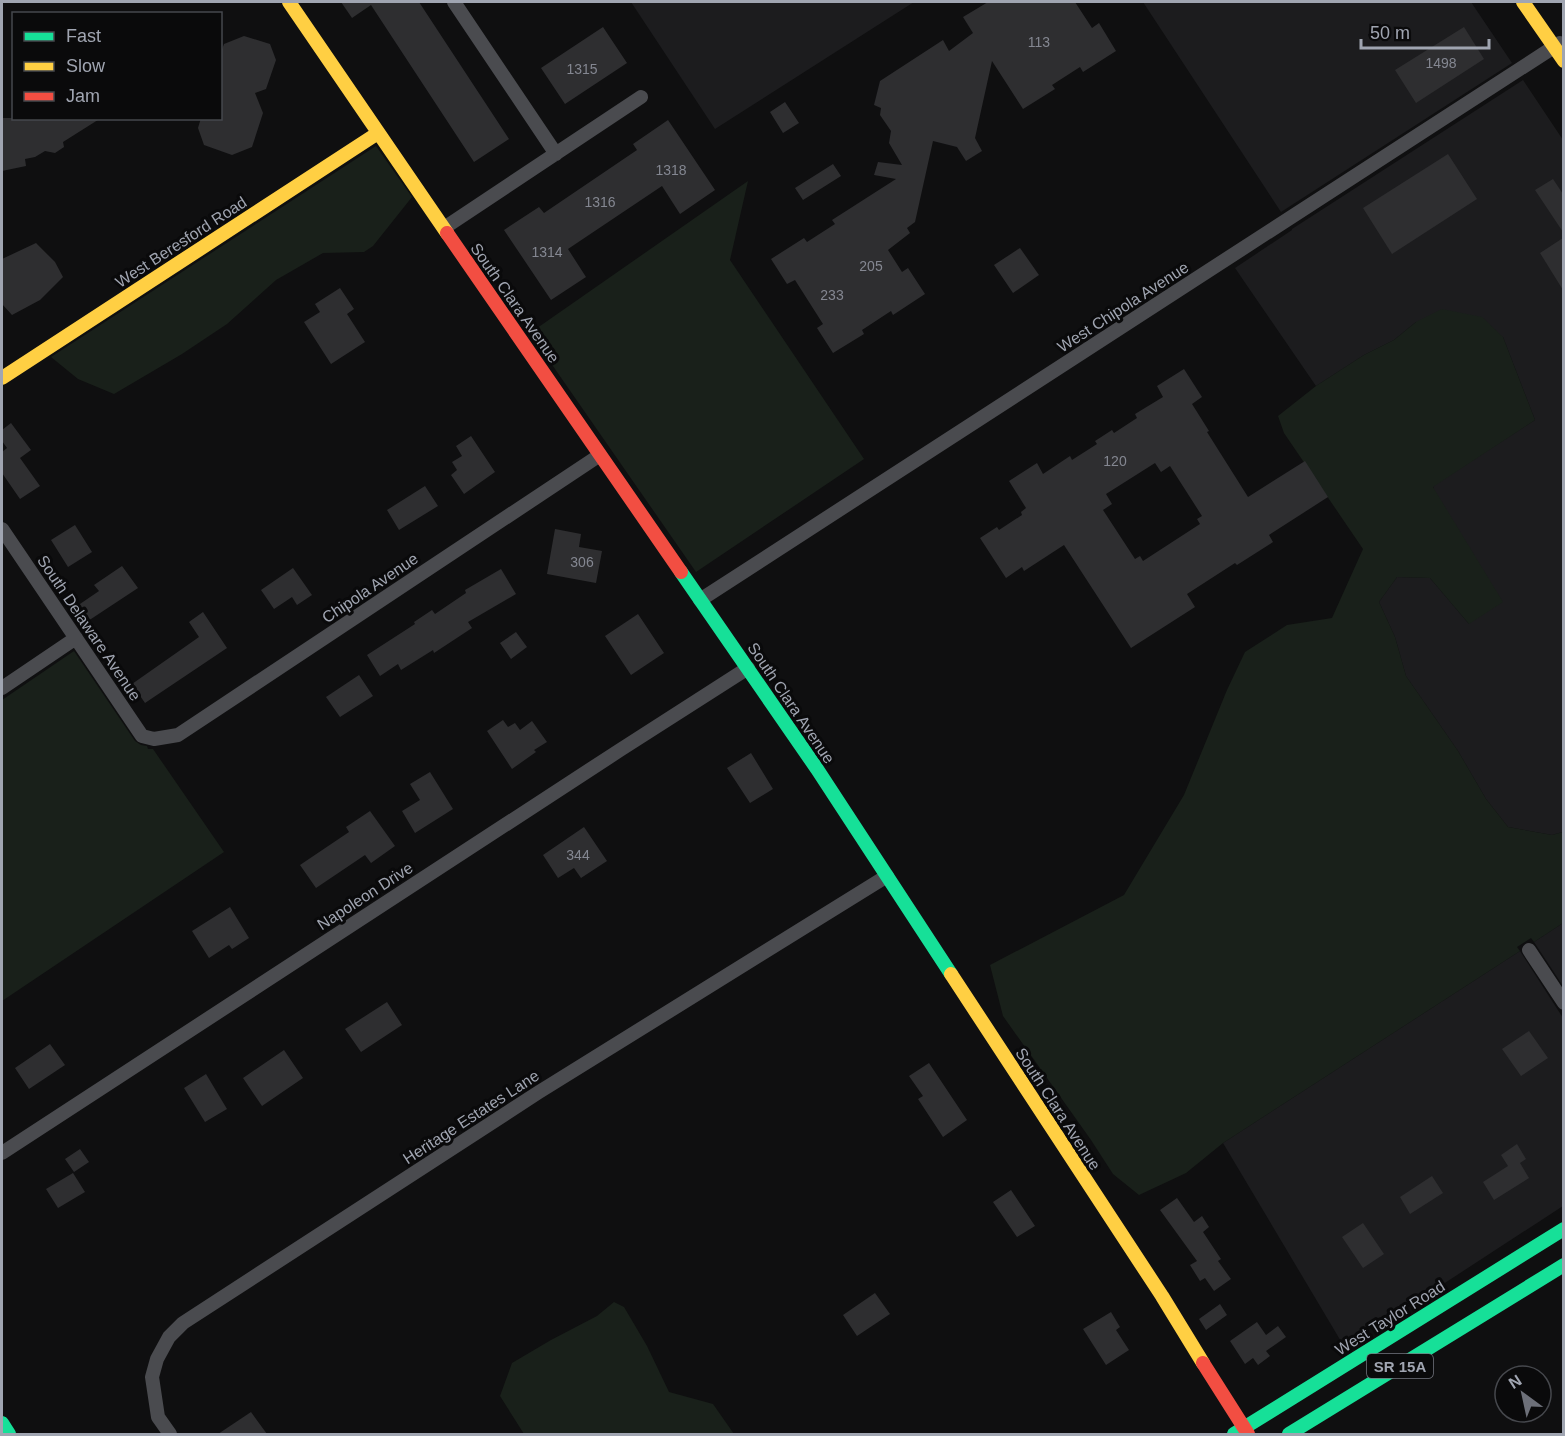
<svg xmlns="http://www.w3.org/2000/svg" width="1565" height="1436" font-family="Helvetica,sans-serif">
  <rect width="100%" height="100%" fill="#0f0f10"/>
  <path fill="#1c1c1e" d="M 631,2 L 914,2 L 715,129 Z
    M 1143,2 L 1471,2 L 1512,63 L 1281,212 Z
    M 1523,80 L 1563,140 L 1563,832 L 1552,835 L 1508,827 L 1486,799 L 1458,751 L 1406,676 L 1395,637 L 1379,602 L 1397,577 L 1430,578 L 1469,624 L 1433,486 L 1535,420 L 1503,337 L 1416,322 L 1394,340 L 1364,355 L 1316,386 L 1235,268 L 1292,230 L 1292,229 Z
    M 1563,923 L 1563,986 L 1534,942 Z
    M 1520,951 L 1563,1018 L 1563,1206 L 1411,1305 L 1342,1343 L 1223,1143 Z"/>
  <path fill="#19201a" d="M 376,146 L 412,197 L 373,246 L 364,252 L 323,253 L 276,280 L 227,324 L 182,354 L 114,394 L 78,379 L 51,357 Z
    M 748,181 L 730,260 L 864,459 L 696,572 L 530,333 Z
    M 1442,309 L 1482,317 L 1503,337 L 1535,420 L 1433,487 L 1503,602 L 1469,624 L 1430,578 L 1397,577 L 1379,602 L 1395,637 L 1406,676 L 1458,751 L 1486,799 L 1508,827 L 1552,835 L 1563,832 L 1563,923 L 1534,942 L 1531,938 L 1517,947 L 1520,951 L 1223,1143 L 1186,1173 L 1139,1195 L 1113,1174 L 1091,1140 L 1003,1016 L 990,965 L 1124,895 L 1184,795 L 1227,690 L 1245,652 L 1287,625 L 1332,618 L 1363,549 L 1284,433 L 1278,416 L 1316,386 L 1364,355 L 1394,340 L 1416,322 Z
    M 74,651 L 135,741 L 141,745 L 147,746 L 148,749 L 153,749 L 224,852 L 2,1001 L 2,700 Z
    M 614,1302 L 624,1307 L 647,1346 L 669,1392 L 713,1404 L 734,1434 L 524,1434 L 500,1396 L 512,1363 L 551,1340 L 597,1316 Z"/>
  <path fill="#2e2e30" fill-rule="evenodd" d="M 341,2 L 419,2 L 509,139 L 474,162 L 371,5 L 352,18 Z
    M 988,2 L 1075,2 L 1092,28 L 1099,23 L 1116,51 L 1083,72 L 1080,67 L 1052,85 L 1055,89 L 1023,109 L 992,61 L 975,138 L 982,151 L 966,161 L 957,147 L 933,141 L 915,222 L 907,228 L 910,233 L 888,250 L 902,272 L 908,268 L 925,294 L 893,315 L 891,311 L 862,330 L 864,334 L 833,353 L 817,328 L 823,324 L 795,280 L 787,284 L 771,259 L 804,238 L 807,242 L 835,224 L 832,220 L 896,179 L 874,175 L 878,162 L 902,165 L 889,143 L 891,131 L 880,115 L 881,108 L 874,105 L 880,81 L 943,40 L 949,51 L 973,33 L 963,17 Z
    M 603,27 L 627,63 L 565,104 L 541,68 Z
    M 1464,27 L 1484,59 L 1416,103 L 1395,70 Z
    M 244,36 L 270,44 L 276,60 L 266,89 L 255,93 L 263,113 L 252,147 L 232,155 L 204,145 L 198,128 L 201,118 L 220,118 L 220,55 L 224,44 Z
    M 785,102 L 799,123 L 783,133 L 770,112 Z
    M 2,118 L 101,118 L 63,142 L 64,147 L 55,153 L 45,151 L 35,157 L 25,159 L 26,166 L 2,171 Z
    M 668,120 L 715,190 L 680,214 L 662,186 L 568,249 L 586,277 L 551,300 L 504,230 L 539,207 L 544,213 L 637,150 L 633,144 Z
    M 1448,154 L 1477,199 L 1392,254 L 1363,208 Z
    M 833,164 L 841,176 L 803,200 L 795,188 Z
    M 1553,179 L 1563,194 L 1563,232 L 1535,190 Z
    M 1563,238 L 1563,290 L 1540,253 Z
    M 36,243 L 55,262 L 63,277 L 40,300 L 12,315 L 2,304 L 2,259 Z
    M 1020,248 L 1039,275 L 1013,293 L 994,265 Z
    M 340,288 L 354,309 L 347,314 L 365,342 L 331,364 L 304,322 L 320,312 L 315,304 Z
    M 1184,369 L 1202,397 L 1192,404 L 1209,431 L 1207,432 L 1248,497 L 1305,461 L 1328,497 L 1269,535 L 1273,542 L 1237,565 L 1235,563 L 1187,594 L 1195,607 L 1131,648 L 1064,545 L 1024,571 L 1022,567 L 1006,578 L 980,538 L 997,527 L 999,530 L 1022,515 L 1021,512 L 1026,508 L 1009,481 L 1037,463 L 1043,474 L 1070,456 L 1072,460 L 1097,444 L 1095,441 L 1112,430 L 1114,433 L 1137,418 L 1135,414 L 1163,397 L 1157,386 ZM 1155,463 L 1161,472 L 1170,466 L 1202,516 L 1197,519 L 1200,524 L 1143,561 L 1140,556 L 1135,559 L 1103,510 L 1112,504 L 1106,494 Z
    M 11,423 L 31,450 L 20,458 L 40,486 L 20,499 L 2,473 L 2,452 L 7,448 L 2,441 L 2,430 Z
    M 471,436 L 495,472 L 464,494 L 451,475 L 457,470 L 452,462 L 462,456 L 456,446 Z
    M 425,486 L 438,506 L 399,530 L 387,510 Z
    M 75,525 L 92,552 L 68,567 L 51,540 Z
    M 555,529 L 581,534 L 579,547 L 602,551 L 596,583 L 547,574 Z
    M 122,566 L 138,588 L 88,621 L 77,606 L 99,591 L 94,585 Z
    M 293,568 L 312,595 L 297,605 L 292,597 L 274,609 L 261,590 Z
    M 501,569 L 516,594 L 468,622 L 472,628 L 434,653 L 433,650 L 401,670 L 398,664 L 380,676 L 367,655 L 415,624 L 414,622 L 432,610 L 435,614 L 466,593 L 465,590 Z
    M 203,612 L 227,648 L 145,703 L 132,684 L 199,637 L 189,622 Z
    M 638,614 L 664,653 L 631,675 L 605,636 Z
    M 516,632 L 527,647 L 511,659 L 500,643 Z
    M 359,675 L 373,696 L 340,717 L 326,697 Z
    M 503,720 L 508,727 L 515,723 L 520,730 L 532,721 L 547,742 L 534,750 L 536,752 L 512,769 L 487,731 Z
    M 751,753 L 773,789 L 750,803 L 727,768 Z
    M 430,772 L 453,809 L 415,833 L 402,811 L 420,800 L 410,784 Z
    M 370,811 L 395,846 L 371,863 L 365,855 L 316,888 L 300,865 L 349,832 L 346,827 Z
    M 584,827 L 607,861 L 581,878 L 574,868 L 558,878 L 543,855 Z
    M 230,907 L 249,938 L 232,949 L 229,945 L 209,958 L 192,931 Z
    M 387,1002 L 402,1025 L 361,1052 L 345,1029 Z
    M 1529,1031 L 1548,1058 L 1521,1076 L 1502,1049 Z
    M 50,1044 L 65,1065 L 29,1089 L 15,1068 Z
    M 284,1050 L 303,1078 L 262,1106 L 243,1078 Z
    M 929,1063 L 967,1120 L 943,1137 L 918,1099 L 923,1096 L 909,1076 Z
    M 206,1074 L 227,1109 L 205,1122 L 184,1088 Z
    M 1517,1144 L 1526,1159 L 1520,1163 L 1529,1178 L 1494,1200 L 1483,1182 L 1508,1166 L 1501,1155 Z
    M 80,1149 L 89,1162 L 74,1172 L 65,1159 Z
    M 73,1173 L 85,1192 L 58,1208 L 46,1189 Z
    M 1432,1176 L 1443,1193 L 1410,1214 L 1400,1197 Z
    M 1011,1190 L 1035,1226 L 1017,1237 L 993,1202 Z
    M 1177,1198 L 1194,1222 L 1202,1216 L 1209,1227 L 1203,1232 L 1221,1259 L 1218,1261 L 1231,1279 L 1214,1291 L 1205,1278 L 1200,1281 L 1190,1265 L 1197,1261 L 1160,1210 Z
    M 1363,1223 L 1384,1254 L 1363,1268 L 1342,1237 Z
    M 875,1293 L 890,1314 L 857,1336 L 843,1315 Z
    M 1220,1304 L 1227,1315 L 1206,1330 L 1199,1319 Z
    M 1111,1312 L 1120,1327 L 1116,1330 L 1129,1350 L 1106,1365 L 1083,1329 Z
    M 1257,1322 L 1266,1335 L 1278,1326 L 1286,1337 L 1266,1351 L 1270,1356 L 1258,1365 L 1253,1358 L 1245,1364 L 1230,1341 Z
    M 251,1412 L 267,1434 L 218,1434 Z"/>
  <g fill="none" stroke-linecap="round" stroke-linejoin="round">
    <path stroke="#4a4b4f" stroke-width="14" d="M 454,2 L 556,154
      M 444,228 L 641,97
      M 2,529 L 142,736 L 154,739 L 178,735 L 600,455
      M 700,600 L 1560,43
      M 2,688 L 76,638
      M 1529,950 L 1564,1003
      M 2,1153 L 620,750 L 748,668
      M 170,1434 L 158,1417 L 152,1377 L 157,1359 L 169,1337 L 183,1323 L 539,1092 L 887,876"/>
    <path stroke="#16e098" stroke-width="14" d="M 681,572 L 817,769 L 951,974
      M 2,1423 L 9,1434
      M 1234,1434 L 1564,1229
      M 1289,1434 L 1564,1265"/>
    <path stroke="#ffcf43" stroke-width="14" d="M 289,2 L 447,233
      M 1523,2 L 1564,61
      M 2,378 L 378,133
      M 951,974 L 1162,1296 L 1203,1363"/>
    <path stroke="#f24e42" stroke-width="14" d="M 447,233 L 681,572
      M 1203,1363 L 1248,1434"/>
  </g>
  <g text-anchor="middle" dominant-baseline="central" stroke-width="6" stroke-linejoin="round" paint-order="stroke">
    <g font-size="14" fill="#848791">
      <text x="1039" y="42">113</text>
      <text x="1441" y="63">1498</text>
      <text x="582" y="69">1315</text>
      <text x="671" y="170">1318</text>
      <text x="600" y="202">1316</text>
      <text x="547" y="252">1314</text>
      <text x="871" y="266">205</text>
      <text x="832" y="295">233</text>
      <text x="1115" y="461">120</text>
      <text x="582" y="562">306</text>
      <text x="578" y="855">344</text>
    </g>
    <rect fill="#0a0a0b" stroke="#73767f" stroke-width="1.5" x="1367" y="1354" width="66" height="24" rx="4.5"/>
    <g font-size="15" font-weight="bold" fill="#a0a5b1">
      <text x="1400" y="1366">SR 15A</text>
    </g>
    <g font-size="16" fill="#a0a5b1" stroke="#0a0a0b">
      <text transform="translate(181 242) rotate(-33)">West Beresford Road</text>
      <text transform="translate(515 303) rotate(55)">South Clara Avenue</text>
      <text transform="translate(1123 307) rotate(-33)">West Chipola Avenue</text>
      <text transform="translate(370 588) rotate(-34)">Chipola Avenue</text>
      <text transform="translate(89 628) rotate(56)">South Delaware Avenue</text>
      <text transform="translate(791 703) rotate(56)">South Clara Avenue</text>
      <text transform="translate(365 896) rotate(-33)">Napoleon Drive</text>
      <text transform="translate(1058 1109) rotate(57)">South Clara Avenue</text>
      <text transform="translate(471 1117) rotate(-33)">Heritage Estates Lane</text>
      <text transform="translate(1390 1318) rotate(-32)">West Taylor Road</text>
    </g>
  </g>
  <rect width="1565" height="1436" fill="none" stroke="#a0a5b1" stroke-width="6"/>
  <rect x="12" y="12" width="210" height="108" fill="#0a0a0b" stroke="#46484d" stroke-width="1.5"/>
  <rect x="24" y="32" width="30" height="9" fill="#16e098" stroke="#46484d" stroke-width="1.5"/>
  <text x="66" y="42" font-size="18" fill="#a0a5b1">Fast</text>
  <rect x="24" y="62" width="30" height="9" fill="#ffcf43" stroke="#46484d" stroke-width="1.5"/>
  <text x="66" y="72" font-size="18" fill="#a0a5b1">Slow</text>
  <rect x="24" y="92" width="30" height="9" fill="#f24e42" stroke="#46484d" stroke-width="1.5"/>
  <text x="66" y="102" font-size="18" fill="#a0a5b1">Jam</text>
  <g transform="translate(1523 1394) rotate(327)"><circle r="28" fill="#0a0a0b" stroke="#46484d" stroke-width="1.5"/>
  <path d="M0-4.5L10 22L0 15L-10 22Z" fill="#6d7079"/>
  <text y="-9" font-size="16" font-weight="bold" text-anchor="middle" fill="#a0a5b1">N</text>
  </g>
  <path d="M1361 39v9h128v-9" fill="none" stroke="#a0a5b1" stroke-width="3"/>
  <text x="1370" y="39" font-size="18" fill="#a0a5b1" stroke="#0a0a0b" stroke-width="4.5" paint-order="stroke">50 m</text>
</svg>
